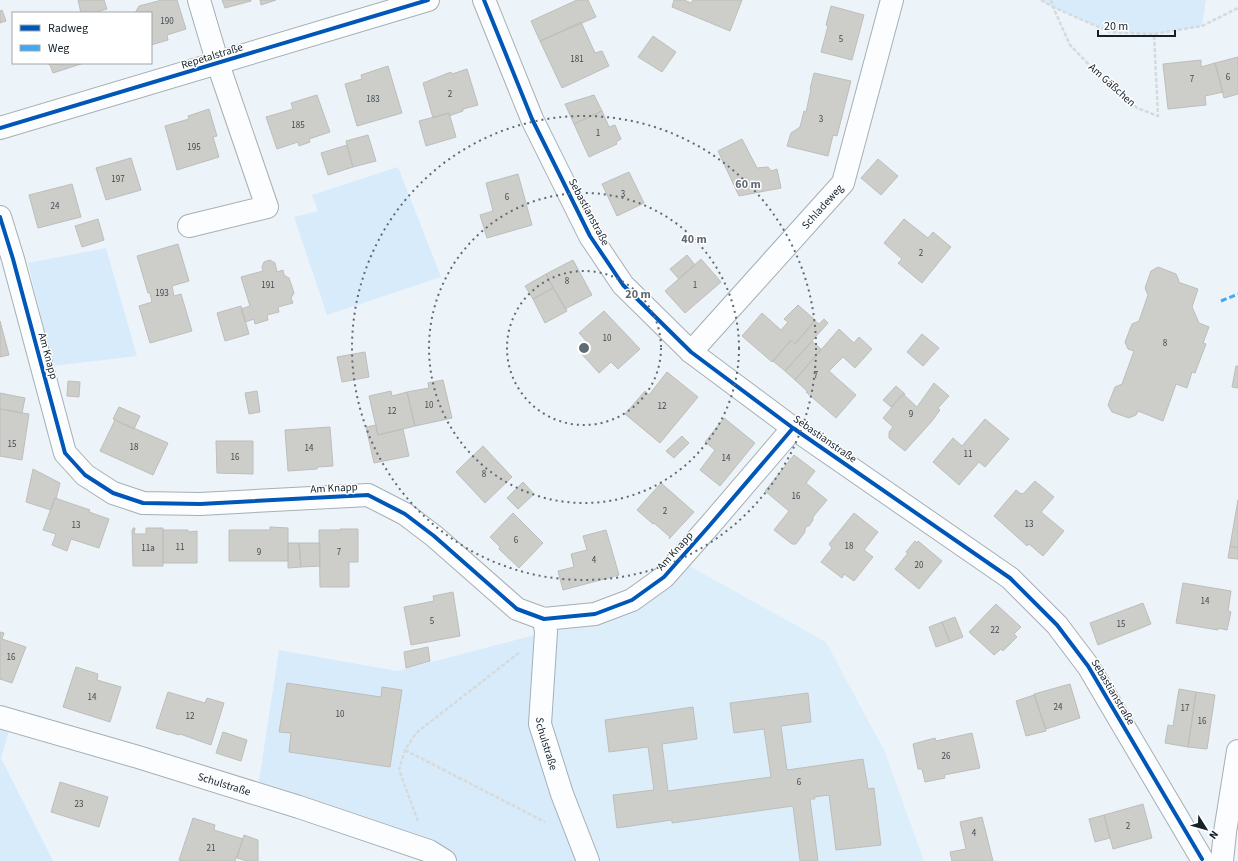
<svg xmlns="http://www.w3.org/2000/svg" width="1238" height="861" font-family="'Source Sans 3',sans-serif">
  <rect width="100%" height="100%" fill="#ecf3f9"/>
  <path fill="#ddeefb" d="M 679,560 L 826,642 L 885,752 L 924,861 L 588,861 L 540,724 L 544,619 L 595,614 Z"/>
  <path fill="#d8ebfb" d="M 1041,0 L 1206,0 L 1202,26 L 1154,34 L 1110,32 L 1053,7 Z
    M 398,167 L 441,277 L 327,315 L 294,217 L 318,211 L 312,195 Z
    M 106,248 L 137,356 L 53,366 L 28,263 Z
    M 546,632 L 540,724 L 588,861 L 445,861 L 257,794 L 279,650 L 397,671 Z
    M 0,717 L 12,721 L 1,758 L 53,861 L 0,861 Z"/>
  <path fill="#cdcdc9" stroke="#bebeba" d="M 78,0 L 104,0 L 107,9 L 93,13 L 81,13 Z
    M 162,0 L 177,0 L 186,29 L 167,35 L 168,40 L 151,45 L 151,13 L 135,13 L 139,6 Z
    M 222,0 L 251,0 L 251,1 L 225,8 Z
    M 260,0 L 276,0 L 261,5 Z
    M 577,0 L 588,0 L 596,17 L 540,41 L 531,21 Z
    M 674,0 L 684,0 L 691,3 L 693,0 L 742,0 L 730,31 L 672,7 Z
    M 831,6 L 864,15 L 852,60 L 821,52 L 828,26 L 826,25 Z
    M 2,10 L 6,21 L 0,23 L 0,11 Z
    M 581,22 L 595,53 L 602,51 L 609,66 L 562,88 L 540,41 Z
    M 653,36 L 676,52 L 662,72 L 638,57 Z
    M 1238,57 L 1238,94 L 1224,98 L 1215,63 Z
    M 1201,60 L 1201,67 L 1215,63 L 1223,92 L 1205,96 L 1206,105 L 1168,109 L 1163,64 Z
    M 47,63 L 84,63 L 53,73 L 50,65 Z
    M 388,66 L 402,113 L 357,126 L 345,84 L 362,79 L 361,75 Z
    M 467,69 L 478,105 L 463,109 L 463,111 L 449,116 L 449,113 L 433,118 L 423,83 L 451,72 L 452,74 Z
    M 814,73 L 851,81 L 837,136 L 833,135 L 828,156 L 787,146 L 791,133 L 800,127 L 804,111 L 806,112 L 811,89 L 810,89 Z
    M 317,95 L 330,132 L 309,139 L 310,142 L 299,146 L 298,142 L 277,149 L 266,117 L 293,109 L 291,103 Z
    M 594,95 L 602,111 L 574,124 L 565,104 Z
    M 209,109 L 217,136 L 213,137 L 219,157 L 177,170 L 165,126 L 189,119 L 188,116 Z
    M 602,111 L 609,127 L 615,125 L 621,139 L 616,142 L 617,144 L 589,157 L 574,124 Z
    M 449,113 L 456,137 L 426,146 L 419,121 Z
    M 368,135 L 376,161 L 353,167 L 346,141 Z
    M 742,139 L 757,168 L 768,167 L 771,171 L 777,169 L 781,188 L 739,196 L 718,151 Z
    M 347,145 L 353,167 L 328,175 L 321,153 Z
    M 131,158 L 141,190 L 106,200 L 96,168 Z
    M 878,159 L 898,176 L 881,195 L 861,178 Z
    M 629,172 L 644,203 L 617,216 L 602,184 Z
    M 518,174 L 532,225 L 487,238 L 480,215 L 493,211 L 486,183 Z
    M 72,184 L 81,217 L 38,228 L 29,195 Z
    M 98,219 L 104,240 L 82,247 L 75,226 Z
    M 904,219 L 928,238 L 933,232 L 951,247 L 922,283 L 898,263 L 902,259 L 884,243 Z
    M 178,244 L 189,281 L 172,286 L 174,296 L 181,294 L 192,331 L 150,343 L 139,306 L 152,302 L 150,293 L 148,293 L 137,256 Z
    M 687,255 L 695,265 L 679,279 L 670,269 Z
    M 701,259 L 721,282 L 685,313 L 665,291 Z
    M 270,260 L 275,263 L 277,272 L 283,270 L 284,275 L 289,278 L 294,293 L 291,298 L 293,303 L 278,307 L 279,312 L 267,315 L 268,320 L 255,324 L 254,319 L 245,322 L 241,309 L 250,306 L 241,277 L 263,271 L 262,267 L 264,262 Z
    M 573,260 L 592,295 L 565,309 L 546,274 Z
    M 1158,267 L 1176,274 L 1179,281 L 1178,282 L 1198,289 L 1192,307 L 1199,323 L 1209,327 L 1203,343 L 1206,344 L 1195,373 L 1192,372 L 1187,388 L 1176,384 L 1163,421 L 1138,411 L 1136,415 L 1129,418 L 1112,412 L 1108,405 L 1115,387 L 1122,384 L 1134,351 L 1128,349 L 1125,342 L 1132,324 L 1139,321 L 1148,295 L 1145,288 L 1151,271 Z
    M 546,274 L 553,288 L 533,299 L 525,286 Z
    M 553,288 L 567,311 L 545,323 L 533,299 Z
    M 798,305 L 815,320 L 795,344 L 791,340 L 772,362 L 742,336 L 762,313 L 781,330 L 788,322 L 784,319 Z
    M 241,306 L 249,334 L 225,341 L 217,313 Z
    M 604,311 L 640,349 L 618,369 L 611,362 L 599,373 L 579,351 L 588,343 L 579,333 Z
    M 824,319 L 828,323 L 785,371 L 773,361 L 791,340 L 795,344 L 815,321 L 819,324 Z
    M 0,321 L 9,355 L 0,357 Z
    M 839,329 L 854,343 L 859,337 L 872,349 L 855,368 L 843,357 L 829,371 L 856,395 L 836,418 L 806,392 L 807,391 L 795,380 Z
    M 922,334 L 939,348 L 923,366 L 907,352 Z
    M 812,341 L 821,349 L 795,380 L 785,371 Z
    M 365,352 L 369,377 L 342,382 L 337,357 Z
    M 1236,366 L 1238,366 L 1238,388 L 1232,387 Z
    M 667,372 L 698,397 L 660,443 L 625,414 L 645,391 L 649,395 Z
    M 443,380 L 452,418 L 415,426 L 407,392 L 429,388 L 428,383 Z
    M 68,381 L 80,382 L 79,397 L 67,396 Z
    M 934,383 L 949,396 L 938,408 L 940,410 L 932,421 L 905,451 L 889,438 L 889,432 L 893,427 L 883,418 L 903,394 L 917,407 Z
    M 896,386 L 905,394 L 903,395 L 903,394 L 891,407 L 883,400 Z
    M 257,391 L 260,412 L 249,414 L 245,393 Z
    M 391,391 L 392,396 L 407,392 L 415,426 L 378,435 L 369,396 Z
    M 0,393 L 25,398 L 22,413 L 0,409 Z
    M 119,407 L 140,416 L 134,429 L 113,419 Z
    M 0,409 L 29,414 L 22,460 L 0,456 Z
    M 724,418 L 755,443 L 720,486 L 700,470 L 715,450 L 705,442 Z
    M 985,419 L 1009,439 L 985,467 L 979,462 L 959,485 L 933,462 L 953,438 L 962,446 Z
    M 115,420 L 168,443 L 153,475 L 100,451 Z
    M 376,425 L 378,435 L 403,429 L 409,456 L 374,463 L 366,427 Z
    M 330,427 L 333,466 L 317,467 L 317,469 L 288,471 L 285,430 Z
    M 682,436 L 689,443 L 674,458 L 666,451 Z
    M 216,441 L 253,441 L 253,474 L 217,473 Z
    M 483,446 L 512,477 L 485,503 L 456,472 Z
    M 794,455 L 815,471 L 806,483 L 827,500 L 813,517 L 813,520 L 809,526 L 807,526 L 805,529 L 805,532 L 796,544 L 792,544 L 774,530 L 789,511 L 765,491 Z
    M 33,469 L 60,483 L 56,499 L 55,498 L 51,510 L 26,502 Z
    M 1035,481 L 1054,497 L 1041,512 L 1064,531 L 1043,556 L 1029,544 L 1027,546 L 994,516 L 1016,490 L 1021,494 L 1022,493 L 1023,494 Z
    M 523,482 L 534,494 L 518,509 L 507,498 Z
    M 661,483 L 694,512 L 669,539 L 670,537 L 654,523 L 653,524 L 637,510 Z
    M 55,498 L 90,510 L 89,512 L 109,519 L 99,548 L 71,539 L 67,551 L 52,545 L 56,534 L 43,530 Z
    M 1238,500 L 1238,548 L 1230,546 Z
    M 513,513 L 543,543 L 519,568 L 499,549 L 500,547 L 490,537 Z
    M 854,513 L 878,532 L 864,550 L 873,557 L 854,581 L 844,574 L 842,578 L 821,562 L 832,548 L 829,544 Z
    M 270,527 L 288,528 L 288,561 L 229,561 L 229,530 L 270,530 Z
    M 133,528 L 135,528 L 134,534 L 146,534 L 146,528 L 163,528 L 163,566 L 133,566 L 132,530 L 133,530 Z
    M 340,529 L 358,529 L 358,562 L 349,562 L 349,587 L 320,587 L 319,530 L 340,530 Z
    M 163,530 L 188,530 L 188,532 L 197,531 L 197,563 L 163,563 Z
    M 606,530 L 619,575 L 563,590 L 558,571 L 574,567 L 571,554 L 587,550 L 583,536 Z
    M 915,541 L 917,543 L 918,541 L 942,561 L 919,589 L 895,569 L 908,553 L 906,552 Z
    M 288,543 L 299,543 L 301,567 L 288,568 Z
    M 299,543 L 320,543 L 320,566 L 301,567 Z
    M 1230,546 L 1238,548 L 1238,559 L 1228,558 Z
    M 1183,583 L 1231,591 L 1228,611 L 1231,612 L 1227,630 L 1218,628 L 1218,630 L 1176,623 Z
    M 453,592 L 460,636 L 411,645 L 404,607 L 434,601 L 433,596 Z
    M 1143,603 L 1151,624 L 1098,645 L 1090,623 Z
    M 996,604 L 1021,627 L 1014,634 L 1017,637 L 1003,651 L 1001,649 L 994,655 L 969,632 Z
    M 955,617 L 963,637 L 950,642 L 942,622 Z
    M 942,622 L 950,642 L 936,647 L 929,627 Z
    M 0,632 L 4,633 L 2,639 L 26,647 L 12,683 L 0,679 Z
    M 428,647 L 430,661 L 406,668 L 404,652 Z
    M 76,667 L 98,674 L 97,680 L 121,687 L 110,722 L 63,707 Z
    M 287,683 L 381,697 L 382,687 L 402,690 L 390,767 L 289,752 L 291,733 L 279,732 Z
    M 1070,684 L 1080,718 L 1046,729 L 1034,694 Z
    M 1179,689 L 1196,692 L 1188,747 L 1165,743 L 1168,725 L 1173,726 Z
    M 168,692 L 205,703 L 207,698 L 224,703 L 211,745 L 180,734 L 179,735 L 156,728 Z
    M 1196,692 L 1215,695 L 1207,749 L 1188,747 Z
    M 808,693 L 811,722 L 781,726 L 787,770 L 863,759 L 868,789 L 874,788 L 881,845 L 836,850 L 829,795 L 814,797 L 815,799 L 810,799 L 818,861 L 800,861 L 793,806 L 672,823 L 672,820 L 617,828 L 613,795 L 654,790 L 648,747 L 609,752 L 605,720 L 693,707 L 697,739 L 662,744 L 668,791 L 771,777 L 764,729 L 734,733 L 730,703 Z
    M 1034,695 L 1046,731 L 1026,736 L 1016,701 Z
    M 223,732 L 247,740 L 241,761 L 216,753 Z
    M 972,733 L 980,768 L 944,775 L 945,778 L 925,782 L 922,769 L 918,769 L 913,744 L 935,738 L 936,741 Z
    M 60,782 L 108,797 L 99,827 L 51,812 Z
    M 1143,804 L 1152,838 L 1113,849 L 1104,815 Z
    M 1104,815 L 1110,838 L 1095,842 L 1089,819 Z
    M 982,817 L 993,861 L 952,861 L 950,852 L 966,849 L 960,822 Z
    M 193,818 L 215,825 L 214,830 L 243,839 L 235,861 L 183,861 L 179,860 Z
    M 244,835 L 258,840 L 258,861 L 247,861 L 237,858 Z"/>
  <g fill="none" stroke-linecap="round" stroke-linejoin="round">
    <defs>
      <g id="minor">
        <path d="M 484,0 L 532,119 L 590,236 L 623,285 L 691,352 L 793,428 L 1010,578 L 1057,625 L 1088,666 L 1202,859"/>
        <path d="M 0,217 L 13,259 L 65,453 L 85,475 L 113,493 L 143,503 L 200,504 L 368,495 L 405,514 L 434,536 L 517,609 L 544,619 L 595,614 L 632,600 L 664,577 L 710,525 L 793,428"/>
        <path d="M 189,226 L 267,207 L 218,64 L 199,0"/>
        <path id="s1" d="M 691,352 L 843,183 L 892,0"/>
        <path id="s2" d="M 544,619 L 546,632 L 540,724 L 562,794 L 588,861"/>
        <path id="s3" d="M 0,717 L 138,757 L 299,807 L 429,851 L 445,861"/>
        <path d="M 1222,861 L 1225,832 L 1238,751"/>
      </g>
      <path id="secondary" d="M 0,128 L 428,0"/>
    </defs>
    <use href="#minor" stroke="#a6afb6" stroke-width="24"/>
    <use href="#secondary" stroke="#a6afb6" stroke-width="24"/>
    <path stroke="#d7dadb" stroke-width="2.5" stroke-dasharray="4 2" stroke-linecap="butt" d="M 1041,0 L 1053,7 L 1070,45 L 1097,73 L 1137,108 L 1158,116 L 1154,34
      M 1051,0 L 1053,7 L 1110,32 L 1154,34 L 1202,26 L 1238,8
      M 405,750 L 545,822
      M 418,821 L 399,770 L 405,750 L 416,733 L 520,652"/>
    <use href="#minor" stroke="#fcfdfe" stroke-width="22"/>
    <use href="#secondary" stroke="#fcfdfe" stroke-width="22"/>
    <path stroke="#3fa9f5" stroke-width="3" stroke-dasharray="6 3" stroke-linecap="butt" d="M 1221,301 L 1238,294"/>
    <defs>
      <path id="cycleway" d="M 484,0 L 532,119 L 590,236 L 623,285 L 691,352 L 793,428 L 1010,578 L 1057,625 L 1088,666 L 1202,859
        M 0,128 L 428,0
        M 0,217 L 13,259 L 65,453 L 85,475 L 113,493 L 143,503 L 200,504 L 368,495 L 405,514 L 434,536 L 517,609 L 544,619 L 595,614 L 632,600 L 664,577 L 710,525 L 793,428"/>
    </defs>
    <use href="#cycleway" stroke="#fff" stroke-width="6"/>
    <use href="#cycleway" stroke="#0057b8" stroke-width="4"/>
  </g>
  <g fill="none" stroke="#606a72" stroke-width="2" stroke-dasharray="2 4">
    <circle cx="584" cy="348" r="77"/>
    <circle cx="584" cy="348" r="155"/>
    <circle cx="584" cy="348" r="232"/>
  </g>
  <g text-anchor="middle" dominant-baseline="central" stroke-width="3" stroke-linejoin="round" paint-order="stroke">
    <g font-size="9" fill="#424b52">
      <text x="167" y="21">190</text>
      <text x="841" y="39">5</text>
      <text x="577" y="59">181</text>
      <text x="1228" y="77">6</text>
      <text x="1192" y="79">7</text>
      <text x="450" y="94">2</text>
      <text x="373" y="99">183</text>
      <text x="821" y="119">3</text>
      <text x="298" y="125">185</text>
      <text x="598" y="133">1</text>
      <text x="194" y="147">195</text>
      <text x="118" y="179">197</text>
      <text x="623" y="194">3</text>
      <text x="507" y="197">6</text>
      <text x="55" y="206">24</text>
      <text x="921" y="253">2</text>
      <text x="567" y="281">8</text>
      <text x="268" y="285">191</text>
      <text x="695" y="285">1</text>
      <text x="162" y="293">193</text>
      <text x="607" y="338">10</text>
      <text x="1165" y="343">8</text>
      <text x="816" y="375">7</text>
      <text x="429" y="405">10</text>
      <text x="662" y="406">12</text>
      <text x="392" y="411">12</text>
      <text x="911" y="414">9</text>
      <text x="12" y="444">15</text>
      <text x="134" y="447">18</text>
      <text x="309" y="448">14</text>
      <text x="968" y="454">11</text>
      <text x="235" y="457">16</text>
      <text x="726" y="458">14</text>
      <text x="484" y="474">8</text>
      <text x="796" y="496">16</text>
      <text x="665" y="511">2</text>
      <text x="1029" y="524">13</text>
      <text x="76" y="525">13</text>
      <text x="516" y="540">6</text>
      <text x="849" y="546">18</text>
      <text x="180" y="547">11</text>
      <text x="148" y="548">11a</text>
      <text x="259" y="552">9</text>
      <text x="339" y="552">7</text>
      <text x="594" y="560">4</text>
      <text x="919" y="565">20</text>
      <text x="1205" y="601">14</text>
      <text x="432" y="621">5</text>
      <text x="1121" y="624">15</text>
      <text x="995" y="630">22</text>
      <text x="11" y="657">16</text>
      <text x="92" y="697">14</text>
      <text x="1058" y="707">24</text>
      <text x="1185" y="708">17</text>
      <text x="340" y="714">10</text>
      <text x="190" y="716">12</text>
      <text x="1202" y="721">16</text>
      <text x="946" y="756">26</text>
      <text x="799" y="782">6</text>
      <text x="79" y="804">23</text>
      <text x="1128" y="826">2</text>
      <text x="974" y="833">4</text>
      <text x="211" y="848">21</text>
    </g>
    <g font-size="11" fill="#14202a" stroke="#fff">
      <text transform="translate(212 56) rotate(-17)">Repetalstraße</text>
      <text transform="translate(1112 85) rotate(42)">Am Gäßchen</text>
      <text stroke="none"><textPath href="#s1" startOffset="196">Schladeweg</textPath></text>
      <text transform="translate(589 212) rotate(62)">Sebastianstraße</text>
      <text transform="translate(48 356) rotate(75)">Am Knapp</text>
      <text transform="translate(825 439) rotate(35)">Sebastianstraße</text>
      <text transform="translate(334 488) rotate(-3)">Am Knapp</text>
      <text transform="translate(675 551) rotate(-48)">Am Knapp</text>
      <text transform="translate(1113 692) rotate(59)">Sebastianstraße</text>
      <text stroke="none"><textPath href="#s2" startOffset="126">Schulstraße</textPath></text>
      <text stroke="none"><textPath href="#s3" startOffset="234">Schulstraße</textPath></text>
    </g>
  </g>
  <circle cx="584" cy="348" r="6" fill="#606a72" stroke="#fff" stroke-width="2"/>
  <g font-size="12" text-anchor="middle" font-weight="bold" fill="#606a72" stroke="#fff" stroke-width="3" stroke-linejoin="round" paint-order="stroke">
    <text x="748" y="188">60 m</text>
    <text x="694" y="243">40 m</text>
    <text x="638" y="298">20 m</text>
  </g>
  <rect x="12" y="12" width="140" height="52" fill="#ffffff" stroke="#a1a6aa"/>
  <rect x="20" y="25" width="20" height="6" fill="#0057b8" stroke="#a1a6aa"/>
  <text x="48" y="32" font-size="12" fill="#14202a">Radweg</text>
  <rect x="20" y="45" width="20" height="6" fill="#3fa9f5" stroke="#a1a6aa"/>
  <text x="48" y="52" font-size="12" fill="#14202a">Weg</text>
  <g transform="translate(1206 829) rotate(127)" stroke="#ffffff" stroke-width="3" paint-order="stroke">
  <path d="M0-3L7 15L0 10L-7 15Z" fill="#14202a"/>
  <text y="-6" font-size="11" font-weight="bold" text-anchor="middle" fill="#14202a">N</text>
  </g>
  <path d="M1098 30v6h77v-6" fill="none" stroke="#14202a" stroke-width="2"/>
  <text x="1104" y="30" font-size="12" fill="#14202a" stroke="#ffffff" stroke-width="3" paint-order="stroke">20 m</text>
</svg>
